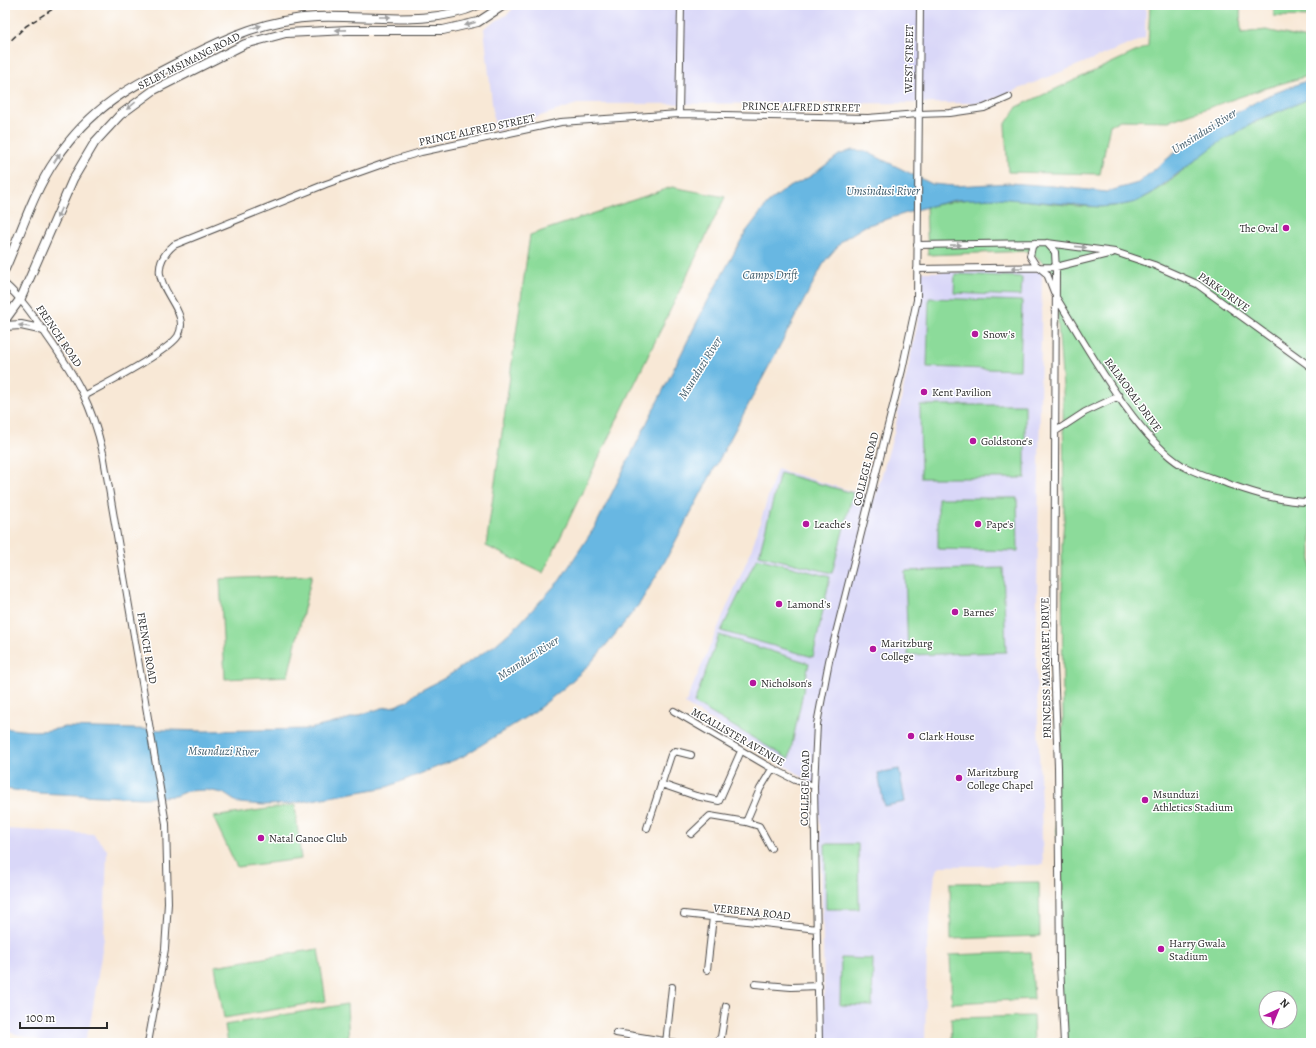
<svg xmlns="http://www.w3.org/2000/svg" width="1316" height="1048" font-family="Alegreya,serif">
  <rect width="100%" height="100%" fill="#fff"/>
  <filter id="ink" filterUnits="userSpaceOnUse"><feTurbulence type="fractalNoise" baseFrequency=".025" numOctaves="2"/><feDisplacementMap in="SourceGraphic" scale="8" xChannelSelector="R" yChannelSelector="G"/><feConvolveMatrix kernelMatrix="1 2 1 2 8 2 1 2 1" color-interpolation-filters="sRGB"/></filter>
  <filter id="wash" filterUnits="userSpaceOnUse"><feTurbulence type="fractalNoise" baseFrequency=".012" numOctaves="4" result="noise"/><feDisplacementMap in="SourceGraphic" scale="16" xChannelSelector="R" yChannelSelector="G"/><feGaussianBlur stdDeviation="0.9" result="paint"/><feColorMatrix in="noise" values="0 0 0 0 0 0 0 0 0 0 0 0 0 0 0 0 0 1.4 0 .05"/><feComposite in="paint" operator="in"/></filter>
  <g filter="url(#wash)">
    <rect width="100%" height="100%" fill="#f8e8d6"/>
    <path fill="#d9d7f8" d="M 516,5 L 1146,5 L 1145,38 L 984,103 L 577,104 L 495,131 L 484,28 L 508,14 Z
      M 1042,271 L 1036,666 L 1043,865 L 940,866 L 935,874 L 927,946 L 925,1043 L 825,1043 L 821,844 L 818,789 L 797,773 L 685,704 L 751,551 L 777,469 L 875,498 L 894,433 L 917,326 L 922,272 Z
      M 5,829 L 93,834 L 107,850 L 104,938 L 90,1025 L 84,1043 L 48,1043 L 5,1031 Z"/>
    <path fill="#8cdb9a" stroke="#5c8362" fill-rule="evenodd" d="M 1150,5 L 1240,5 L 1241,33 L 1266,30 L 1311,40 L 1311,75 L 1266,88 L 1169,121 L 1120,120 L 1110,125 L 1100,174 L 1008,172 L 1005,125 L 1017,107 L 1148,46 Z
      M 1274,5 L 1311,5 L 1311,17 L 1274,16 Z
      M 1311,98 L 1311,1043 L 1067,1043 L 1058,962 L 1062,885 L 1054,801 L 1063,722 L 1062,544 L 1064,521 L 1063,388 L 1054,273 L 1030,251 L 928,255 L 926,207 C 949,202 973,197 998,198 C 1037,200 1084,211 1122,205 C 1157,200 1189,162 1218,143 C 1248,124 1279,111 1311,98 ZM 1266,998 L 1290,998 L 1290,1022 L 1266,1022 Z
      M 672,187 L 725,197 L 543,573 L 486,546 L 530,235 Z
      M 955,274 L 1022,277 L 1021,296 L 954,293 Z
      M 929,298 L 1022,301 L 1020,370 L 927,367 Z
      M 920,405 L 1025,405 L 1025,478 L 921,478 Z
      M 780,473 L 853,493 L 832,573 L 759,555 Z
      M 938,498 L 1017,498 L 1018,551 L 938,549 Z
      M 757,558 L 830,577 L 813,657 L 721,631 Z
      M 1003,568 L 1006,652 L 908,655 L 905,571 Z
      M 312,575 L 288,676 L 225,679 L 220,579 Z
      M 719,635 L 809,663 L 789,759 L 694,703 Z
      M 295,805 L 301,859 L 237,867 L 213,817 Z
      M 825,844 L 858,844 L 859,909 L 826,909 Z
      M 1039,882 L 1040,936 L 951,939 L 950,883 Z
      M 318,949 L 326,1001 L 224,1018 L 215,966 Z
      M 1031,952 L 1034,999 L 952,1003 L 950,955 Z
      M 841,958 L 873,959 L 872,1006 L 840,1005 Z
      M 347,1004 L 349,1043 L 228,1043 L 225,1025 Z
      M 1033,1016 L 1034,1043 L 952,1043 L 951,1018 Z"/>
    <path fill="#68b7e2" stroke="#4a7186" d="M 1311,79 L 1311,98 L 1260,119 L 1217,144 L 1152,193 L 1136,202 L 1122,205 L 1100,207 L 997,198 L 955,200 L 926,207 L 865,226 L 844,239 L 825,261 L 664,563 L 640,603 L 613,637 L 588,666 L 564,688 L 534,712 L 462,757 L 387,787 L 289,804 L 264,805 L 238,803 L 223,793 L 206,790 L 187,791 L 175,796 L 144,798 L 38,793 L 5,789 L 5,728 C 25,731 44,733 64,727 L 205,731 L 309,729 L 338,722 L 382,708 L 395,706 L 407,701 L 416,693 L 443,679 L 495,645 L 518,625 L 560,580 L 596,525 L 705,306 L 745,233 L 768,203 L 786,189 L 811,176 L 839,155 L 852,150 L 865,151 L 932,184 L 955,186 L 1010,183 L 1053,186 L 1106,192 L 1138,183 L 1196,135 L 1265,97 Z
      M 899,769 L 905,802 L 884,806 L 878,773 Z"/>
  </g>
  <g filter="url(#ink)">
    <g fill="none" stroke-linecap="round" stroke-linejoin="round">
      <defs>
        <path id="minor" d="M 679,114 L 681,5
          M 1035,243 L 1032,247 L 1030,256 L 1035,264 L 1047,274 L 1054,292
          M 1047,243 L 1055,252 L 1056,271 L 1054,665 L 1058,767 L 1060,965 L 1064,1043
          M 917,245 L 1047,243 L 1115,252 L 1154,265 L 1197,284 L 1311,367
          M 917,269 L 1056,267 L 1112,253
          M 5,284 C 22,299 34,317 47,336 C 76,377 92,404 103,453 L 166,824 L 168,903 L 165,949 L 148,1043
          M 1056,297 C 1086,345 1136,438 1183,466 C 1198,474 1216,479 1231,485 C 1257,494 1283,502 1311,502
          M 85,395 C 104,385 169,351 178,336 C 195,306 133,280 174,245 L 326,184 L 394,160 L 421,152 L 561,122 L 679,114 L 868,118 L 918,114 L 950,113 L 984,108 L 1009,97
          M 1056,431 L 1085,412 L 1119,396
          M 674,711 L 766,765 L 795,780 L 814,786
          M 661,784 L 696,796 L 719,801 L 741,751
          M 746,822 L 759,826 L 771,848
          M 647,828 L 671,755 L 675,751 L 691,755
          M 691,834 L 710,816 L 746,822 L 760,789 L 772,769
          M 684,914 L 817,929
          M 707,970 L 713,917
          M 755,984 L 791,987 L 819,986
          M 616,1033 L 676,1043
          M 666,1043 L 672,987
          M 716,1043 L 721,1037 L 726,1006
          M 819,1043 L 814,786 L 817,724 L 829,661 L 902,370 L 917,300 L 920,5"/>
        <path id="major" d="M 5,269 C 21,233 33,192 56,159 C 92,106 130,87 185,59 C 227,37 268,19 317,17 C 368,15 430,27 478,5
          M 5,320 L 21,298 L 73,179 L 95,142 L 120,115 L 154,90 L 245,44 L 286,33 L 348,30 L 443,30 L 478,22 L 504,5
          M 5,326 L 21,325 L 44,330"/>
      </defs>
      <use href="#minor" stroke="#4a4745" stroke-width="8"/>
      <use href="#major" stroke="#4a4745" stroke-width="10"/>
      <use href="#minor" stroke="#fff" stroke-width="6"/>
      <use href="#major" stroke="#fff" stroke-width="8"/>
      <path stroke="#2b2b2b" stroke-width="1.5" stroke-dasharray="6 3" stroke-linecap="butt" d="M 5,46 L 26,26 L 59,5"/>
    </g>
    <defs><path id="oneway-solid" d="M-6-.8H1V-3.2L6.5 0L1 3.2V.8H-6Z"/></defs>
    <g fill="#a0a0a0">
      <use href="#oneway-solid" transform="translate(385 17)"/>
      <use href="#oneway-solid" transform="translate(470 24) rotate(163)"/>
      <use href="#oneway-solid" transform="translate(256 27) rotate(-16)"/>
      <use href="#oneway-solid" transform="translate(341 30) rotate(179)"/>
      <use href="#oneway-solid" transform="translate(131 106) rotate(141)"/>
      <use href="#oneway-solid" transform="translate(57 158) rotate(-56)"/>
      <use href="#oneway-solid" transform="translate(59 213) rotate(114)"/>
      <use href="#oneway-solid" transform="translate(956 245) rotate(-1)"/>
      <use href="#oneway-solid" transform="translate(1081 247) rotate(6)"/>
      <use href="#oneway-solid" transform="translate(1017 268) rotate(180)"/>
      <use href="#oneway-solid" transform="translate(24 326) rotate(-172)"/>
    </g>
  </g>
  <g fill="#b5179e" stroke="#fff" stroke-width="1.5">
    <circle cx="1286" cy="228" r="4"/>
    <circle cx="975" cy="334" r="4"/>
    <circle cx="924" cy="392" r="4"/>
    <circle cx="973" cy="441" r="4"/>
    <circle cx="806" cy="524" r="4"/>
    <circle cx="978" cy="524" r="4"/>
    <circle cx="779" cy="604" r="4"/>
    <circle cx="955" cy="612" r="4"/>
    <circle cx="873" cy="649" r="4"/>
    <circle cx="753" cy="683" r="4"/>
    <circle cx="911" cy="736" r="4"/>
    <circle cx="959" cy="778" r="4"/>
    <circle cx="1145" cy="800" r="4"/>
    <circle cx="261" cy="838" r="4"/>
    <circle cx="1161" cy="949" r="4"/>
  </g>
  <g text-anchor="middle" dominant-baseline="central" stroke-width="3" stroke-linejoin="round" paint-order="stroke">
    <g font-size="11" fill="#2b2b2b" stroke="#fff">
      <text transform="translate(909 59) rotate(-89)">WEST STREET</text>
      <text transform="translate(189 61) rotate(-27)">SELBY MSIMANG ROAD</text>
      <text transform="translate(801 107) rotate(1)">PRINCE ALFRED STREET</text>
      <text transform="translate(477 130) rotate(-12)">PRINCE ALFRED STREET</text>
      <text transform="translate(1224 292) rotate(35)">PARK DRIVE</text>
      <text transform="translate(59 336) rotate(56)">FRENCH ROAD</text>
      <text transform="translate(1133 395) rotate(54)">BALMORAL DRIVE</text>
      <text transform="translate(866 469) rotate(-76)">COLLEGE ROAD</text>
      <text transform="translate(147 648) rotate(80)">FRENCH ROAD</text>
      <text transform="translate(1046 668) rotate(-91)">PRINCESS MARGARET DRIVE</text>
      <text transform="translate(738 737) rotate(30)">MCALLISTER AVENUE</text>
      <text transform="translate(805 788) rotate(-89)">COLLEGE ROAD</text>
      <text transform="translate(752 912) rotate(6)">VERBENA ROAD</text>
    </g>
    <g font-size="11" fill="#2b2b2b" stroke="#fff" text-anchor="start">
      <text x="1278" y="228" text-anchor="end">The Oval</text>
      <text x="983" y="334">Snow's</text>
      <text x="932" y="392">Kent Pavilion</text>
      <text x="981" y="441">Goldstone's</text>
      <text x="814" y="524">Leache's</text>
      <text x="986" y="524">Pape's</text>
      <text x="787" y="604">Lamond's</text>
      <text x="963" y="612">Barnes'</text>
      <text x="881" y="643">Maritzburg<tspan x="881" dy="13">College</tspan></text>
      <text x="761" y="683">Nicholson's</text>
      <text x="919" y="736">Clark House</text>
      <text x="967" y="772">Maritzburg<tspan x="967" dy="13">College Chapel</tspan></text>
      <text x="1153" y="794">Msunduzi<tspan x="1153" dy="13">Athletics Stadium</tspan></text>
      <text x="269" y="838">Natal Canoe Club</text>
      <text x="1169" y="943">Harry Gwala<tspan x="1169" dy="13">Stadium</tspan></text>
    </g>
    <g font-size="12" font-style="italic" fill="#405c6b" stroke="#fff">
      <text transform="translate(1204 131) rotate(-32)">Umsindusi River</text>
      <text x="883" y="191">Umsindusi River</text>
      <text x="770" y="275">Camps Drift</text>
      <text transform="translate(700 368) rotate(-58)">Msunduzi River</text>
      <text transform="translate(528 658) rotate(-33)">Msunduzi River</text>
      <text transform="translate(223 751) rotate(1)">Msunduzi River</text>
    </g>
  </g>
  <rect width="1316" height="1048" fill="none" stroke="#fff" stroke-width="20"/>
  <g transform="translate(1278 1010) rotate(44)"><circle r="19" fill="#ffffff" stroke="#aaaaaa"/>
  <path d="M0-3L7 15L0 10L-7 15Z" fill="#b5179e"/>
  <text y="-6" font-size="11" font-weight="bold" text-anchor="middle" fill="#2b2b2b">N</text>
  </g>
  <path d="M20 1022v6h87v-6" fill="none" stroke="#2b2b2b" stroke-width="2"/>
  <text x="26" y="1022" font-size="12" fill="#2b2b2b" stroke="#ffffff" stroke-width="3" paint-order="stroke">100 m</text>
</svg>
